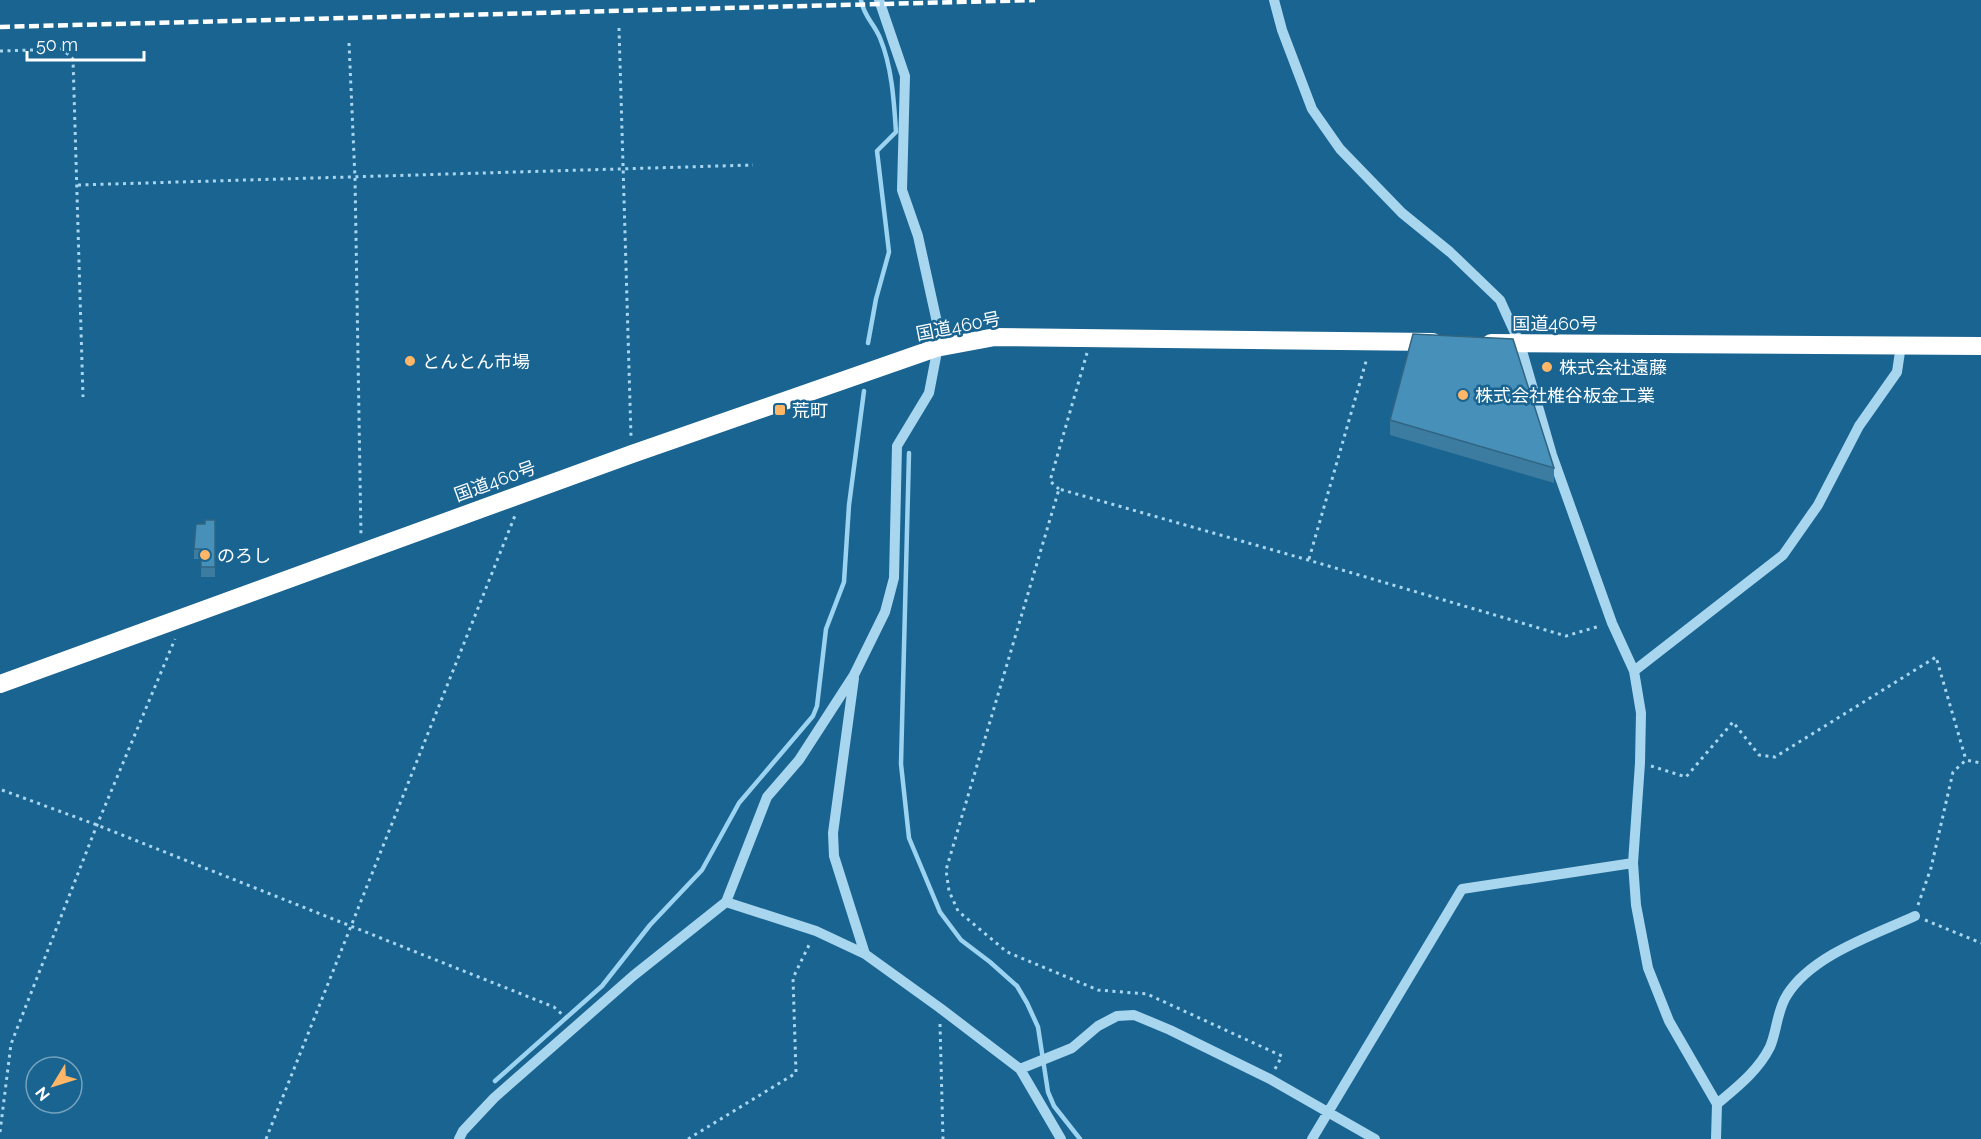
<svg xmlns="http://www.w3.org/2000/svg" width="1981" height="1139" font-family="Raleway,'Noto Sans JP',sans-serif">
  <rect width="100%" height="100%" fill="#196491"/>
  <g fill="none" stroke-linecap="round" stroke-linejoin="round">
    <path stroke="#9bd3f1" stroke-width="4.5" d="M 861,0 C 864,17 874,23 880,38 C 892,67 894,101 896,132 L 877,151 L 889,252 L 876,299 L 868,343
      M 909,453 L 901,764 L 909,838 L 940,912 L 961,940 L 990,962 L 1017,986 L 1027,1003 L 1038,1027 L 1048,1092 L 1054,1106 L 1080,1139
      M 495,1081 L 602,986 L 650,925 L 702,870 L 739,803 L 813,716 L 817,706 L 826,629 L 844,582 L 849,505 L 864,391"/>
    <path stroke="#a9d6ef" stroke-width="3" stroke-dasharray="3 4.5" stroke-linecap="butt" d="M 619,28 L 631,437
      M 349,43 L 355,178 L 361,536
      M 0,51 L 62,49 L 73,59 L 83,397
      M 78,185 L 753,165
      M 1059,489 L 1050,481 L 1087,353
      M 1309,559 L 1367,358
      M 1651,766 L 1686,777 L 1733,722 L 1759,755 L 1775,757 L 1936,657 L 1966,760
      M 2,790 L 97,825 L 554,1007 L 566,1018
      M 1918,905 L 1931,868 L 1953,772 L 1966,760 L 1981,763
      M 1925,920 L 1981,943
      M 940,1024 L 943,1139
      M 1275,1069 L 1282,1056 L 1147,994 L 1098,990 L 1007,952 L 958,911 L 949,891 L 946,870 L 1059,489 L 1308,560 L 1566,636 L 1600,626
      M 0,1132 L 11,1044 L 97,825 L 175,639
      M 266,1139 L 516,513
      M 688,1139 L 796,1073 L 793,978 L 810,943"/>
    <path stroke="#a9d6ef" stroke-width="10" d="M 1274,0 L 1282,30 L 1312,109 L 1340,149 L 1402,213 L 1450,252 L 1500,300 L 1520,344 L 1552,455 L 1612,623 L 1634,671 L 1641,713 L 1640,763 L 1633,863 L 1636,905 L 1648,968 L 1669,1021 L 1717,1104 L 1716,1139
      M 1634,671 L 1783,555 L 1818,505 L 1859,426 L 1897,372 L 1901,345
      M 854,678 L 833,833 L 834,856 L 865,954
      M 726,902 L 816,931 L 865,954 L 940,1008 L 1020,1069 L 1061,1139
      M 1020,1069 L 1072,1048 L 1098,1026 L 1117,1016 L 1134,1015 L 1170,1030 L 1270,1079 L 1375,1139
      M 1717,1104 C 1737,1087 1758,1071 1770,1047 C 1777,1031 1777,1010 1787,995 C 1812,955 1874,935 1915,916
      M 459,1139 L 463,1131 L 494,1098 L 633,976 L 726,902 L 767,797 L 799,760 L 854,675 L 885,612 L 894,578 L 897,446 L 929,393 L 940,336 L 918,236 L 902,190 L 905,76 L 879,0
      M 1312,1139 L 1462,889 L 1633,863"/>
    <path stroke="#fff" stroke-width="18" d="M 1491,343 L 1981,346
      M 0,684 L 632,454 L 936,348 L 995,337 L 1433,342"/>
    <path stroke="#fff" stroke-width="4.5" stroke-dasharray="10 4.5" stroke-linecap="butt" d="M 0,27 L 1035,0"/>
  </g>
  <path fill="#3c7ca0" d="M 1390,420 L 1554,468 L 1554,483 L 1390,435 Z
    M 215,520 L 215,577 L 201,577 L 201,559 L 194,559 L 194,549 L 205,524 Z"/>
  <path fill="#4690ba" stroke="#316582" stroke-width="1.5" d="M 1413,334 L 1513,339 L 1554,468 L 1390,420 Z
    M 205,520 L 215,520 L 215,567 L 201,567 L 201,549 L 194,549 L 196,524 L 205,524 Z"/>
  <g fill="#ffb767" stroke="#196491" stroke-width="2">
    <circle cx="410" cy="361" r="6"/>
    <circle cx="1547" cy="367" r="6"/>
    <circle cx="1463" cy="395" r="6"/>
    <rect x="774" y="404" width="12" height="12" rx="3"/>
    <circle cx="205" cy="555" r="6"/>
  </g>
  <g text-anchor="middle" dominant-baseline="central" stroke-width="5" stroke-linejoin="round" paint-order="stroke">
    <g font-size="18" fill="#fff" stroke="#196491">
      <text x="1555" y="323">国道460号</text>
      <text transform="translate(958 326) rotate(-11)">国道460号</text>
      <text transform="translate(495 481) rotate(-20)">国道460号</text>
    </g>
    <g font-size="18" fill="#fff" stroke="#196491" text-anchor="start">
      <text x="422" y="361">とんとん市場</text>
      <text x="1559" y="367">株式会社遠藤</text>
      <text x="1475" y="395">株式会社椎谷板金工業</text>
      <text x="792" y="410">荒町</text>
      <text x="217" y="555">のろし</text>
    </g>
  </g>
  <g transform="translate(54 1085) rotate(232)"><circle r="28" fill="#196491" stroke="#75a2bd" stroke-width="1.5"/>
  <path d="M0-4.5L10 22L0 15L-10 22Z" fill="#ffb767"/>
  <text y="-9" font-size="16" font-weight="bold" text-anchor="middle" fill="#ffffff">N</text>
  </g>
  <path d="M27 51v9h117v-9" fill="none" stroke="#ffffff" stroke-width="3"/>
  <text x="36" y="51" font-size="18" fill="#ffffff" stroke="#196491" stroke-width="4.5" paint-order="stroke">50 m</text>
</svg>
